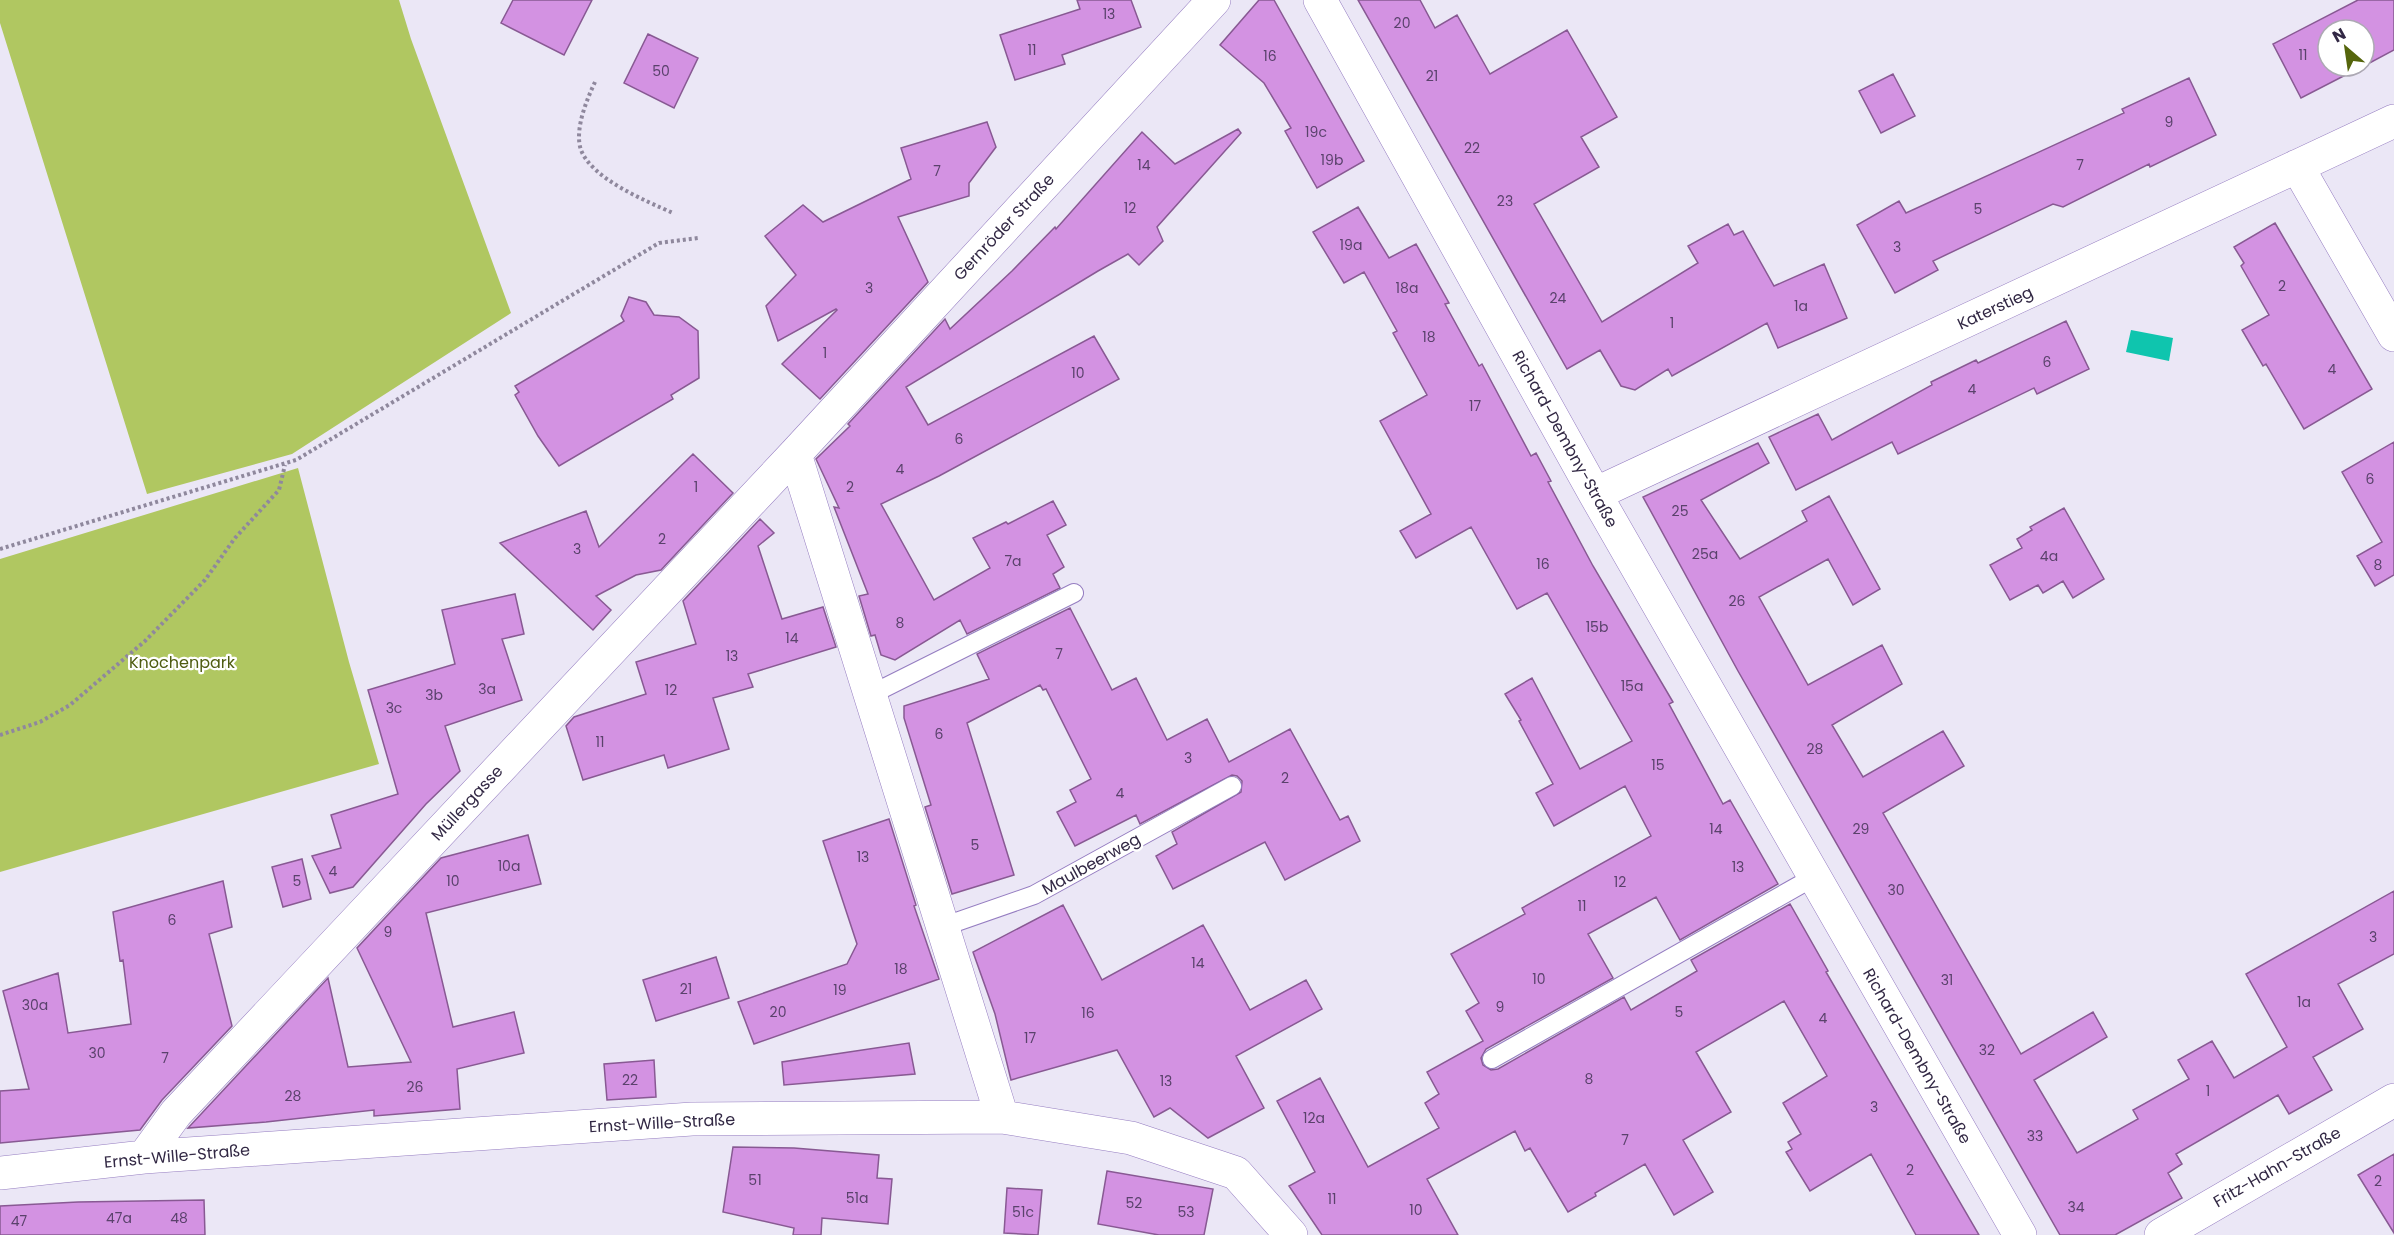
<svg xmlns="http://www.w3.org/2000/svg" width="2394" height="1235" font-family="Poppins,sans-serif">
  <rect width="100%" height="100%" fill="#ebe7f6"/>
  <path fill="#b0c761" d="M 0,0 L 399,0 L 411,39 L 511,313 L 292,454 L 147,494 L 0,23 Z
    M 298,468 L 349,662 L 379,764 L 0,872 L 0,559 Z"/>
  <path fill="#0fc5ae" d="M 2131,330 L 2173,338 L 2169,361 L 2126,352 Z"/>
  <path fill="#d392e2" stroke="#885993" stroke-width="1.5" d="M 513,0 L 592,0 L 564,55 L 501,23 Z
    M 1077,0 L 1131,0 L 1141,27 L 1062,55 L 1065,64 L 1015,80 L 1000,35 L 1080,9 Z
    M 1259,0 L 1274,0 L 1364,161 L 1317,188 L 1285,131 L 1291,128 L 1264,83 L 1220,45 Z
    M 1358,0 L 1420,0 L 1435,28 L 1457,15 L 1490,74 L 1567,30 L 1617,117 L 1581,137 L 1599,167 L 1534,204 L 1602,322 L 1698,263 L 1688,246 L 1728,224 L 1734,235 L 1743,231 L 1774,286 L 1824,264 L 1847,318 L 1778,348 L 1767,323 L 1672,376 L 1668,369 L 1635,390 L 1621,386 L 1600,350 L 1567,369 Z
    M 2358,0 L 2394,0 L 2394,50 L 2364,66 L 2364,30 L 2328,30 L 2328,66 L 2363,66 L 2301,98 L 2273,44 Z
    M 648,34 L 698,58 L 674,108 L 624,83 Z
    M 1893,74 L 1915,116 L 1881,133 L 1859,91 Z
    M 2189,78 L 2216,135 L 2150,167 L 2149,164 L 2063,207 L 2053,204 L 1933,261 L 1938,270 L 1895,293 L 1857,225 L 1899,201 L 1906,213 L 2124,113 L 2122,109 Z
    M 987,122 L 996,147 L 969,183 L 969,196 L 898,217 L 928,282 L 820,399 L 782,364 L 837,310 L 836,309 L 778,341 L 766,306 L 796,275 L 765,236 L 803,205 L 823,222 L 911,179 L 901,148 Z
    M 1238,129 L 1241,133 L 1157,227 L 1163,241 L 1139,265 L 1128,254 L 1098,271 L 906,387 L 928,425 L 1094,336 L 1119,379 L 939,476 L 881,504 L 934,600 L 990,568 L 973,538 L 1006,522 L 1008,524 L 1053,501 L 1066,525 L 1047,535 L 1064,567 L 1053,574 L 1060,588 L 967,634 L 960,620 L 895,660 L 881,655 L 875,635 L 871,636 L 859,596 L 868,594 L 834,507 L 839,508 L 816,459 L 850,426 L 848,424 L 945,319 L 950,329 L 1012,271 L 1055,227 L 1056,229 L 1142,132 L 1175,164 Z
    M 1358,207 L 1389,258 L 1416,244 L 1449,303 L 1445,304 L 1479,366 L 1482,364 L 1531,456 L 1536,453 L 1551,481 L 1548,482 L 1593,566 L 1673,702 L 1669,704 L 1723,804 L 1730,800 L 1778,884 L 1680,940 L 1656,897 L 1588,934 L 1613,978 L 1486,1049 L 1481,1058 L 1483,1065 L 1491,1070 L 1498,1069 L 1624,997 L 1631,1010 L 1697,971 L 1691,960 L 1790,904 L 1828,971 L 1826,972 L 1979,1235 L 1916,1235 L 1871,1154 L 1810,1191 L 1786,1152 L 1792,1149 L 1788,1142 L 1801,1134 L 1783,1103 L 1827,1076 L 1784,1001 L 1696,1052 L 1731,1112 L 1683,1140 L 1713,1192 L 1674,1215 L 1645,1164 L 1595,1193 L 1596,1196 L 1568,1212 L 1530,1148 L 1525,1151 L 1515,1131 L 1427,1179 L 1458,1235 L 1322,1235 L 1289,1186 L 1315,1172 L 1277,1101 L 1320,1078 L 1368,1167 L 1439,1128 L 1425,1103 L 1439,1094 L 1427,1072 L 1483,1041 L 1466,1011 L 1479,1003 L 1451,954 L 1525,914 L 1522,908 L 1651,836 L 1625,786 L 1554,826 L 1536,793 L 1553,784 L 1519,721 L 1521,720 L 1505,694 L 1532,678 L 1580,769 L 1632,741 L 1547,593 L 1517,609 L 1471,527 L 1416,558 L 1400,531 L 1431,514 L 1380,421 L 1427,395 L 1393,333 L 1397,331 L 1364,272 L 1344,283 L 1313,232 Z
    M 2275,223 L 2372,389 L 2304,429 L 2266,364 L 2263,366 L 2242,330 L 2269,315 L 2241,266 L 2244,263 L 2234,247 Z
    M 629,297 L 646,302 L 654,315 L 679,317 L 698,331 L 699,378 L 671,395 L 673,399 L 559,466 L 538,436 L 515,395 L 519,392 L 515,386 L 621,323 L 624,321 L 621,316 Z
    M 2066,321 L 2089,369 L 2037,394 L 2034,388 L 1898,454 L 1892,442 L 1796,490 L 1769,437 L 1818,414 L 1832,440 L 1932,385 L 1931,382 L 1976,360 L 1978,363 Z
    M 2394,442 L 2394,575 L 2375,586 L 2357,556 L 2382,542 L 2342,472 Z
    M 1758,443 L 1769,463 L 1701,500 L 1740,559 L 1807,521 L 1802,511 L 1829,496 L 1880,589 L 1853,605 L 1828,559 L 1759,597 L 1808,685 L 1882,645 L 1902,684 L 1832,725 L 1863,777 L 1943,731 L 1964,766 L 1883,813 L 2021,1054 L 2093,1012 L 2107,1037 L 2034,1080 L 2077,1153 L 2138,1119 L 2133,1110 L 2189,1079 L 2178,1060 L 2212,1041 L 2234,1078 L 2287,1047 L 2246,974 L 2394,891 L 2394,954 L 2338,984 L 2363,1029 L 2313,1057 L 2332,1090 L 2289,1114 L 2278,1095 L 2176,1154 L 2182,1164 L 2168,1173 L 2182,1198 L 2115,1235 L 2060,1235 L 1738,671 L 1643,497 Z
    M 693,454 L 733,493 L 661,570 L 636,575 L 596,596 L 611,610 L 593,630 L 500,543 L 586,511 L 599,547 Z
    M 2064,508 L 2104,579 L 2073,598 L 2063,581 L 2043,593 L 2038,585 L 2010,600 L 1990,565 L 2022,548 L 2017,539 L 2032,530 L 2030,527 Z
    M 760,519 L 774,533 L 758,546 L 782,619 L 823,607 L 836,647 L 748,674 L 753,687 L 713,698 L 729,749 L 668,768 L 664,755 L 583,780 L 566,726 L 574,717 L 646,694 L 636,662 L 696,644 L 683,601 Z
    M 515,594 L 524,634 L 502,639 L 522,700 L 445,726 L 460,771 L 426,804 L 353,887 L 330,893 L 312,856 L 341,848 L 331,815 L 398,794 L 368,690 L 455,664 L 442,610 Z
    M 1070,608 L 1112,690 L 1136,678 L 1167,740 L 1207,719 L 1229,762 L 1290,729 L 1340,820 L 1348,816 L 1360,841 L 1285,880 L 1265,842 L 1173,889 L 1156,856 L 1177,844 L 1172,832 L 1241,792 L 1242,781 L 1237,776 L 1232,775 L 1140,824 L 1136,815 L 1075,846 L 1057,812 L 1076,802 L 1070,790 L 1091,779 L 1046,689 L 1043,690 L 1040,685 L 967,723 L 1014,875 L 952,894 L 925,807 L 931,805 L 904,718 L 904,706 L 989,679 L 977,654 Z
    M 889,819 L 916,905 L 914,906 L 939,979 L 754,1044 L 738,1002 L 847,964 L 857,944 L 823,841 Z
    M 528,835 L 541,884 L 426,913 L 453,1027 L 514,1012 L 524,1053 L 457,1069 L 460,1109 L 374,1116 L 374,1110 L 266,1122 L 188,1128 L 328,978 L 348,1067 L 411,1062 L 357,948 L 441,858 Z
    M 302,859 L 311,899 L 283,907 L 272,867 Z
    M 223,881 L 232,927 L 209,934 L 232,1026 L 162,1100 L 140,1130 L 0,1143 L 0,1091 L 29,1089 L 3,991 L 58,973 L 68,1033 L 131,1024 L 123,960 L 120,961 L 113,912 Z
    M 1063,905 L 1102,980 L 1203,925 L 1250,1010 L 1306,980 L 1322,1009 L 1236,1056 L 1264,1108 L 1208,1138 L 1170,1108 L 1154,1117 L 1117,1050 L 1011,1080 L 995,1014 L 973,952 Z
    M 716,957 L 729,998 L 656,1021 L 643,980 Z
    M 909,1043 L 915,1074 L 784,1085 L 782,1062 Z
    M 654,1060 L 656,1097 L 607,1100 L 604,1064 Z
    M 733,1147 L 794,1148 L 879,1155 L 877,1178 L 892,1179 L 888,1224 L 822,1218 L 821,1235 L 793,1235 L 794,1228 L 723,1212 Z
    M 2394,1154 L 2394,1233 L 2358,1175 Z
    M 1107,1171 L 1213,1189 L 1204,1235 L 1159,1235 L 1098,1224 Z
    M 1007,1188 L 1042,1190 L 1038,1235 L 1004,1233 Z
    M 204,1200 L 205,1235 L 0,1235 L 0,1206 L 78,1202 Z"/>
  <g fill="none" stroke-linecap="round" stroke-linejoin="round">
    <defs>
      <path id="lane" d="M 870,695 L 1074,593
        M 942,927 L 1034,895 L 1232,786
        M 1492,1059 L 1814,877"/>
      <path id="street" d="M 1320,0 L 1595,494 L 2020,1235
        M 2297,166 L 2394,335
        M 795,454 L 1002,1117
        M 1595,494 L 2394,121
        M 144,1157 L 176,1113 L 795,454 L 1214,0
        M 0,1173 L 144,1157 L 692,1119 L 1002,1117 L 1131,1138 L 1236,1173 L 1291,1235
        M 2161,1235 L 2394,1100"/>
    </defs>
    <use href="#lane" stroke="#957dc1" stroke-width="20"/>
    <use href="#street" stroke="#957dc1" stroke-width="34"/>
    <path stroke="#8f889d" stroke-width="4" stroke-dasharray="3 3" stroke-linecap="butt" d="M 595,82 C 587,99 574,130 581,150 C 592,179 646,201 673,213
      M 0,549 L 296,460 L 659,243 L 698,238
      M 0,735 L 40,722 L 70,705 L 145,641 L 205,580 L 235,538 L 279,490 L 285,465"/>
    <use href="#lane" stroke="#fff" stroke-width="18"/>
    <use href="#street" stroke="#fff" stroke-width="33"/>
  </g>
  <g text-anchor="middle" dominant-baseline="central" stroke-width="4.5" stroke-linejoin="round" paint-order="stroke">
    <g font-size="14" fill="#5a426c">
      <text x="1109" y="14">13</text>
      <text x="1402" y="23">20</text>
      <text x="1032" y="50">11</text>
      <text x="2303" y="55">11</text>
      <text x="1270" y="56">16</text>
      <text x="661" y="71">50</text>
      <text x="1432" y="76">21</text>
      <text x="2169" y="122">9</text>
      <text x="1316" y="132">19c</text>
      <text x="1472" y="148">22</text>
      <text x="1332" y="160">19b</text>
      <text x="1144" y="165">14</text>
      <text x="2080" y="165">7</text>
      <text x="937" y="171">7</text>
      <text x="1505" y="201">23</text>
      <text x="1130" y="208">12</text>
      <text x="1978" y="209">5</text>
      <text x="1351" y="245">19a</text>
      <text x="1897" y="247">3</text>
      <text x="2282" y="286">2</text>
      <text x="869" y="288">3</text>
      <text x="1407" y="288">18a</text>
      <text x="1558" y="298">24</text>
      <text x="1801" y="306">1a</text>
      <text x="1672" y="323">1</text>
      <text x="1429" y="337">18</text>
      <text x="825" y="353">1</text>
      <text x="2047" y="362">6</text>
      <text x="2332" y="369">4</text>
      <text x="1078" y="373">10</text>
      <text x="1972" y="389">4</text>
      <text x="1475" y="406">17</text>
      <text x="959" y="439">6</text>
      <text x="900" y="469">4</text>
      <text x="2370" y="479">6</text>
      <text x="696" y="487">1</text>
      <text x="850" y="487">2</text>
      <text x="1680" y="511">25</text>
      <text x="662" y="539">2</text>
      <text x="577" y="549">3</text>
      <text x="1705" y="554">25a</text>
      <text x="2049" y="556">4a</text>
      <text x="1013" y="561">7a</text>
      <text x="1543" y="564">16</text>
      <text x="2378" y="565">8</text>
      <text x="1737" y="601">26</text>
      <text x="900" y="623">8</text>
      <text x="1597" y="627">15b</text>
      <text x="792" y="638">14</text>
      <text x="1059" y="654">7</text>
      <text x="732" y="656">13</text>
      <text x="1632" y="686">15a</text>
      <text x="487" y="689">3a</text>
      <text x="671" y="690">12</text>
      <text x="434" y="695">3b</text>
      <text x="394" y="708">3c</text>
      <text x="939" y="734">6</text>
      <text x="600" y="742">11</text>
      <text x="1815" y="749">28</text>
      <text x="1188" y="758">3</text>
      <text x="1658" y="765">15</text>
      <text x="1285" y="778">2</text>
      <text x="1120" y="793">4</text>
      <text x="1716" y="829">14</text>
      <text x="1861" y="829">29</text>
      <text x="975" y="845">5</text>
      <text x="863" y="857">13</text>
      <text x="509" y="866">10a</text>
      <text x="1738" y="867">13</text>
      <text x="333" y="871">4</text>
      <text x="297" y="881">5</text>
      <text x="453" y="881">10</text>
      <text x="1620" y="882">12</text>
      <text x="1896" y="890">30</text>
      <text x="1582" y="906">11</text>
      <text x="172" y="920">6</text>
      <text x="388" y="932">9</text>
      <text x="2373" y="937">3</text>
      <text x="1198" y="963">14</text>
      <text x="901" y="969">18</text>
      <text x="1539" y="979">10</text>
      <text x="1947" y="980">31</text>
      <text x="686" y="989">21</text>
      <text x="840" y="990">19</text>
      <text x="2304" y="1002">1a</text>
      <text x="35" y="1005">30a</text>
      <text x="1500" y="1007">9</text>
      <text x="778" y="1012">20</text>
      <text x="1679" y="1012">5</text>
      <text x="1088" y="1013">16</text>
      <text x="1823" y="1018">4</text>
      <text x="1030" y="1038">17</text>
      <text x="1987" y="1050">32</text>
      <text x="97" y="1053">30</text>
      <text x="165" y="1058">7</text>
      <text x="1589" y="1079">8</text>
      <text x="630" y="1080">22</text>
      <text x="1166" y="1081">13</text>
      <text x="415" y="1087">26</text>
      <text x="2208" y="1091">1</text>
      <text x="293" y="1096">28</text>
      <text x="1874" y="1107">3</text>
      <text x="1314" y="1118">12a</text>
      <text x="2035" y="1136">33</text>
      <text x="1625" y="1140">7</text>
      <text x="1910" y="1170">2</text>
      <text x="755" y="1180">51</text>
      <text x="2378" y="1181">2</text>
      <text x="857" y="1198">51a</text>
      <text x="1332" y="1199">11</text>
      <text x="1134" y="1203">52</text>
      <text x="2076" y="1207">34</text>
      <text x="1416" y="1210">10</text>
      <text x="1023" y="1212">51c</text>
      <text x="1186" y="1212">53</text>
      <text x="119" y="1218">47a</text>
      <text x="179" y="1218">48</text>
      <text x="19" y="1221">47</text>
    </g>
    <g font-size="16" fill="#322844" stroke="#fff">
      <text transform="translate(1004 227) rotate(-47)">Gernröder Straße</text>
      <text transform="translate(1995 308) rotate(-25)">Katerstieg</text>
      <text transform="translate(1565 439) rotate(61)">Richard-Dembny-Straße</text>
      <text transform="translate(467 803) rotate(-47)">Müllergasse</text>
      <text transform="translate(1091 864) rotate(-29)">Maulbeerweg</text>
      <text transform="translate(1917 1056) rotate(60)">Richard-Dembny-Straße</text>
      <text transform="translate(662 1123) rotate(-3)">Ernst-Wille-Straße</text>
      <text transform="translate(177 1156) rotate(-5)">Ernst-Wille-Straße</text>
      <text transform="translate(2277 1167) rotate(-30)">Fritz-Hahn-Straße</text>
    </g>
    <g font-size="16" fill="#4e5c10" stroke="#fff">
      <text x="182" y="662">Knochenpark</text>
    </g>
  </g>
  <g transform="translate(2346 48) rotate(331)"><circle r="28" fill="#ffffff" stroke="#ada9b4" stroke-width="1.5"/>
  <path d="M0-4.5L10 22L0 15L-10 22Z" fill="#55650c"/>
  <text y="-9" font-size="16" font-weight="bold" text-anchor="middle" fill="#322844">N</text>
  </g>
</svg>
